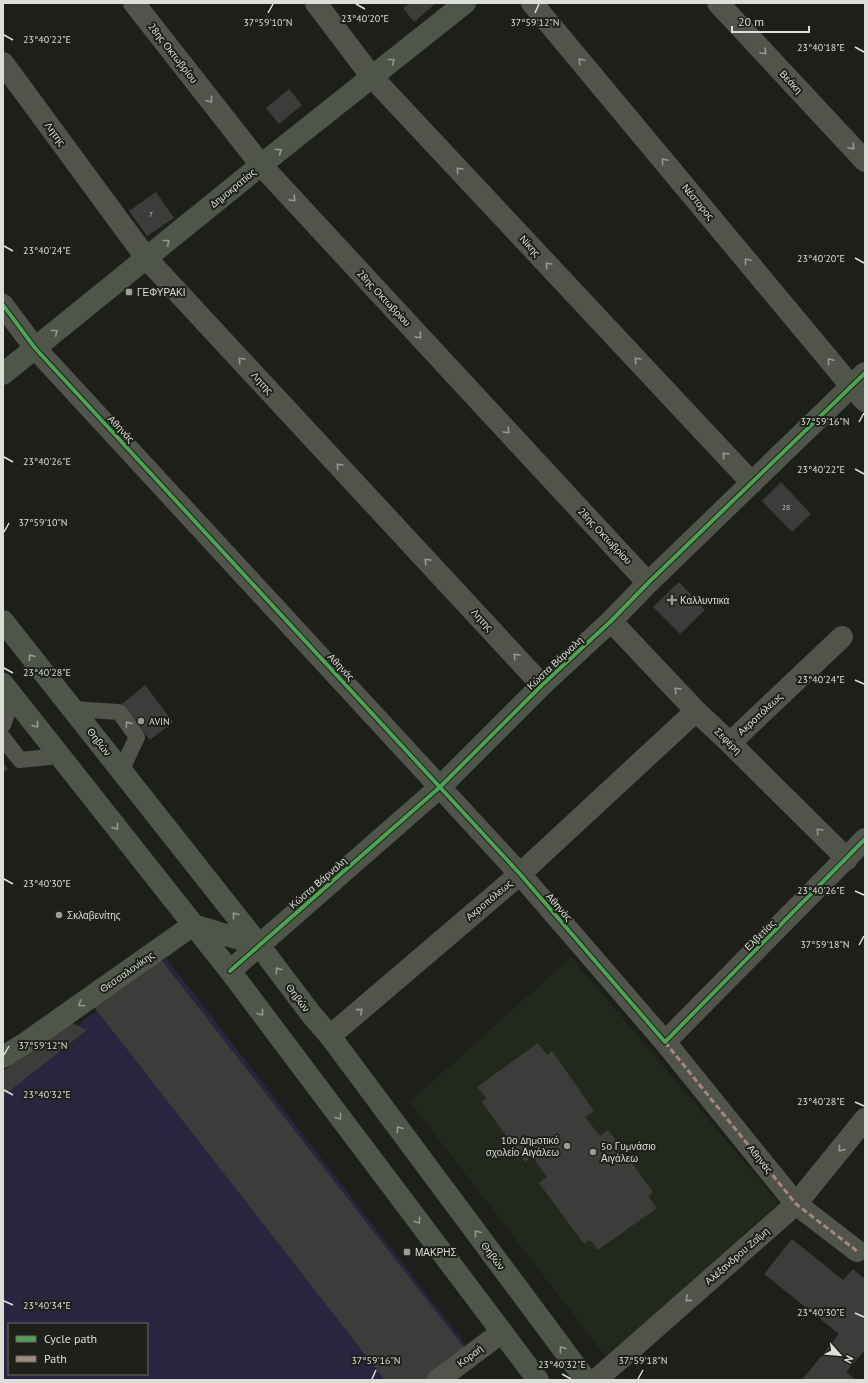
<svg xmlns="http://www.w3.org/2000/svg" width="868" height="1383" font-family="'PT Sans',sans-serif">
  <rect width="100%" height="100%" fill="#1d1f1b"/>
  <path fill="#23281c" d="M 571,957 L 779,1203 L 606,1357 L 410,1102 Z"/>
  <path fill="#2b243e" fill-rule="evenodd" d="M 166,958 L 479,1362 L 456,1380 L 3,1380 L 3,1082 ZM 9,1324 L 147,1324 L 147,1374 L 9,1374 Z"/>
  <path fill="#3c3d3a" d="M 410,3 L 436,3 L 414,22 L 403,8 Z
    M 289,89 L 302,105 L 279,124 L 266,108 Z
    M 156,192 L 174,218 L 147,236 L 129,211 Z
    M 781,482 L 811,514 L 792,532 L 762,501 Z
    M 679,582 L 705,610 L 680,634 L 653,607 Z
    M 145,685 L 173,722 L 150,740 L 122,704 Z
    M 3,762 L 8,769 L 3,773 Z
    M 155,952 L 466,1350 L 428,1380 L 385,1380 L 91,1003 Z
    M 67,1021 L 87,1030 L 3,1096 L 3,1071 Z
    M 538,1043 L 547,1055 L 552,1051 L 594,1111 L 585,1117 L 600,1136 L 608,1130 L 653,1192 L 648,1196 L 657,1208 L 598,1250 L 590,1240 L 584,1244 L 539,1183 L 547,1177 L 532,1156 L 525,1162 L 482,1102 L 486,1098 L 477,1087 Z
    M 792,1239 L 843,1280 L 853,1269 L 865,1279 L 865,1354 L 863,1352 L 846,1372 L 856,1380 L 802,1380 L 839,1334 L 764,1274 Z"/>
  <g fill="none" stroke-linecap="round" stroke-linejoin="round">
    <path stroke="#51544b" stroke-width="16" d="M 72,709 L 119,712 L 137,737 L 121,771
      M 3,725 L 13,697
      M 3,738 L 20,760 L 60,756"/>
    <path stroke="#51544b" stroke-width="22" d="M 134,3 L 261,165 L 648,583
      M 316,3 L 372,77 L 752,483
      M 532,3 L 851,386 L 865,401
      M 718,3 L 865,161
      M 3,63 L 147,259 L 542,685
      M 3,305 L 35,348 L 520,874 L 665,1042 L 796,1204 L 857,1251
      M 611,621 L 696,711 L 730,743 L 847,859
      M 730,743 L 842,637
      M 330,1036 L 520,874 L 696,711
      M 665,1042 L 865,839
      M 438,1380 L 502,1332
      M 596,1380 L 796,1204 L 865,1119"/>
    <path stroke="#4f5548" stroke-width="22" d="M 3,374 L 261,165 L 465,3
      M 3,621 L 259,945 L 311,1014 L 330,1036 L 586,1380
      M 3,684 L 230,971 L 538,1380
      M 193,925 L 259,945
      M 230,971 L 440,787 L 542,685 L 611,621 L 648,583 L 865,373
      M 3,1057 L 27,1042 L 193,925"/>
    <path stroke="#a5887d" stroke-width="3" stroke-dasharray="6 3" stroke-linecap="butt" d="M 665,1042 L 796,1204 L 857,1251"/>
    <defs>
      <path id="cycleway" d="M 3,305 L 35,348 L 520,874 L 665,1042 L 865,839
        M 230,971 L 440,787 L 542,685 L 611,621 L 648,583 L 865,373"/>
    </defs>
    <use href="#cycleway" stroke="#1e2119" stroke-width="6"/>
    <use href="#cycleway" stroke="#4ca352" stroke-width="4"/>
  </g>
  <defs><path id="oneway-chevron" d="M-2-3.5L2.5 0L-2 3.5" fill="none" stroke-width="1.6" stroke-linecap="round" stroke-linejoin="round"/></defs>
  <g stroke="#969992">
    <use href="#oneway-chevron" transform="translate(764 52) rotate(47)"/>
    <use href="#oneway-chevron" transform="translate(581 61) rotate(-130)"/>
    <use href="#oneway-chevron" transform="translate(210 100) rotate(52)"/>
    <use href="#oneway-chevron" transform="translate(852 147) rotate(47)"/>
    <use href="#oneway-chevron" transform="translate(664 161) rotate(-130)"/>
    <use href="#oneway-chevron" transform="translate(459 170) rotate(-133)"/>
    <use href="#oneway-chevron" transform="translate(293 199) rotate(47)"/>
    <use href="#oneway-chevron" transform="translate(747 261) rotate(-130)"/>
    <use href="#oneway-chevron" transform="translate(548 265) rotate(-133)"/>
    <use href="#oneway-chevron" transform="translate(419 336) rotate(47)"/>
    <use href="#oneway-chevron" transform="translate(241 360) rotate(-133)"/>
    <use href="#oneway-chevron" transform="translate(637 360) rotate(-133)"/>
    <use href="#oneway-chevron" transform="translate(830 361) rotate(-130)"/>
    <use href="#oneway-chevron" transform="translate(507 431) rotate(47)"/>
    <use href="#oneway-chevron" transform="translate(725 455) rotate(-133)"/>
    <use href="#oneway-chevron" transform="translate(339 466) rotate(-133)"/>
    <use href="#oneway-chevron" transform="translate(427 561) rotate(-133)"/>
    <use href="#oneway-chevron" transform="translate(516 656) rotate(-133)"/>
    <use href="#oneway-chevron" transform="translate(677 690) rotate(-133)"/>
    <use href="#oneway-chevron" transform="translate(128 724) rotate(-126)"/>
    <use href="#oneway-chevron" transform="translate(819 831) rotate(-135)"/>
    <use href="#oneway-chevron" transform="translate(360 1011) rotate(-40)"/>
    <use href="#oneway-chevron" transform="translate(841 1149) rotate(129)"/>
    <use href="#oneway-chevron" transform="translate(688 1299) rotate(139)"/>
  </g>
  <g stroke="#959a90">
    <use href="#oneway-chevron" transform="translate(392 61) rotate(-39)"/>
    <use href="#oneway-chevron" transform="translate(279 151) rotate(-38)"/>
    <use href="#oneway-chevron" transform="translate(167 242) rotate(-39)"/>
    <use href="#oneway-chevron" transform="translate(55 332) rotate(-39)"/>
    <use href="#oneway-chevron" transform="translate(31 657) rotate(-128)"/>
    <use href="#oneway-chevron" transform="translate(36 725) rotate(52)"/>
    <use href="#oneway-chevron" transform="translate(116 827) rotate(52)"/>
    <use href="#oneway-chevron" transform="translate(235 915) rotate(-128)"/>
    <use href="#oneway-chevron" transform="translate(278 970) rotate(-127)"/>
    <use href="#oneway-chevron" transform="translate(81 1004) rotate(145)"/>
    <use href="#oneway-chevron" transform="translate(261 1013) rotate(53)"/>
    <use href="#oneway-chevron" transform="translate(339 1117) rotate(53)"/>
    <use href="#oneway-chevron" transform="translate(399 1129) rotate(-127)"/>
    <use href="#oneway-chevron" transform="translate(418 1221) rotate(53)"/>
    <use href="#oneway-chevron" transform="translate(477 1233) rotate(-127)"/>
    <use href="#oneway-chevron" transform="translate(562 1349) rotate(-127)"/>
  </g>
  <path fill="none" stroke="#dbded9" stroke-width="1.5" d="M 356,4 L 365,9M 268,13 L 273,4M 535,13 L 539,4M 4,35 L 13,40M 855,47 L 864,52M 4,246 L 13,251M 855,258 L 864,263M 859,422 L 864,413M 4,457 L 13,462M 855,469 L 864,474M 4,532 L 9,523M 4,668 L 13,673M 855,680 L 864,684M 4,879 L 13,884M 855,891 L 864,895M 859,945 L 864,936M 4,1055 L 9,1046M 4,1090 L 13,1095M 855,1102 L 864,1106M 4,1301 L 13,1305M 855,1313 L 864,1317M 562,1374 L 571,1379M 372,1379 L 376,1370M 638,1379 L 643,1370"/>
  <g fill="#989b96" stroke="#1e2119" stroke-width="1.5">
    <rect x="125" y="288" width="8" height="8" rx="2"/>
    <path d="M670 594h4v4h4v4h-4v4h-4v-4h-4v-4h4z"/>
    <circle cx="141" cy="721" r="4"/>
    <circle cx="59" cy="915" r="4"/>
    <circle cx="567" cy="1146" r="4"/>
    <circle cx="593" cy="1152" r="4"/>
    <rect x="403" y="1248" width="8" height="8" rx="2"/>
  </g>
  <g text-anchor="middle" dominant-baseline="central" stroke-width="4" stroke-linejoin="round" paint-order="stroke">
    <g font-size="8" fill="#b3b6b1">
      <text x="151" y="214">7</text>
      <text x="786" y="507">28</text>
    </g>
    <g font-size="10" fill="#dbded9" stroke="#1e2119">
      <text transform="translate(173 53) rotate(52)">28ης Οκτωβρίου</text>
      <text transform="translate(791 82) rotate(47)">Βεάκη</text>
      <text transform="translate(55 134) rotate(54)">Λητης</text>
      <text transform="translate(233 188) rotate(-39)">Δημοκρατίας</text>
      <text transform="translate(698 202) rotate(50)">Νέστορος</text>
      <text transform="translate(530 246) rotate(47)">Νίκης</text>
      <text transform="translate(384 298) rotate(47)">28ης Οκτωβρίου</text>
      <text transform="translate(262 383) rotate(47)">Λητης</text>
      <text transform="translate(121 429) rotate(47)">Αθηνάς</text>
      <text transform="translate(605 536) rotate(47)">28ης Οκτωβρίου</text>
      <text transform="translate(482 620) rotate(47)">Λητης</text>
      <text transform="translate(555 663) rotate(-43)">Κώστα Βάρναλη</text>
      <text transform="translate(341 667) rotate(47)">Αθηνάς</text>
      <text transform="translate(760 714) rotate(-43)">Ακροπόλεως</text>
      <text transform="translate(728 741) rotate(44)">Σεφέρη</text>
      <text transform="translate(99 742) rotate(52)">Θηβών</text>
      <text transform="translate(318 883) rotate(-41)">Κώστα Βάρναλη</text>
      <text transform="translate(489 900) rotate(-40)">Ακροπόλεως</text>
      <text transform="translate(559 907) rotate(49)">Αθηνάς</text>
      <text transform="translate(760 935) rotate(-45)">Ελβετίας</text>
      <text transform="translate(127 972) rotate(-35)">Θεσσαλονίκης</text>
      <text transform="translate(298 998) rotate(53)">Θηβών</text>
      <text transform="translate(760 1159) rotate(51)">Αθηνάς</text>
      <text transform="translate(493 1256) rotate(53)">Θηβών</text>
      <text transform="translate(737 1256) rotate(-41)">Αλέξανδρου Ζαΐμη</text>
      <text transform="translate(470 1356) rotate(-37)">Κοραή</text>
    </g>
    <g font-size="10" fill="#dbded9" stroke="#1e2119" text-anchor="start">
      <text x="137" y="292">ΓΕΦΥΡΑΚΙ</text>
      <text x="680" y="600">Καλλυντικα</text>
      <text x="149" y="721">AVIN</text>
      <text x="67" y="915">Σκλαβενίτης</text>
      <text x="559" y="1140" text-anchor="end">10ο Δημοτικό<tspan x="559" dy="12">σχολείο Αιγάλεω</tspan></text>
      <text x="601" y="1146">5ο Γυμνάσιο<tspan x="601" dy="12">Αιγάλεω</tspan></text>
      <text x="415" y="1252">ΜΑΚΡΗΣ</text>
    </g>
  </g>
  <g font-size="10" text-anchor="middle" fill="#dbded9" stroke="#1e2119" stroke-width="4" stroke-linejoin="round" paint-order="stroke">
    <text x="365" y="22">23°40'20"E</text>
    <text x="268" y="26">37°59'10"N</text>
    <text x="535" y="26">37°59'12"N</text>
    <text x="47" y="43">23°40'22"E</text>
    <text x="821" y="51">23°40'18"E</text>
    <text x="47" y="254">23°40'24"E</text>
    <text x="821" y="262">23°40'20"E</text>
    <text x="825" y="425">37°59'16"N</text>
    <text x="47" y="465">23°40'26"E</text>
    <text x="821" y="473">23°40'22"E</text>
    <text x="43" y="526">37°59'10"N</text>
    <text x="47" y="676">23°40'28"E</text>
    <text x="821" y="683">23°40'24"E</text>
    <text x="47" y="887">23°40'30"E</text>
    <text x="821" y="894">23°40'26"E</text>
    <text x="825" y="948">37°59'18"N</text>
    <text x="43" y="1049">37°59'12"N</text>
    <text x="47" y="1098">23°40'32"E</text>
    <text x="821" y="1105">23°40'28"E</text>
    <text x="47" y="1309">23°40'34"E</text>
    <text x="821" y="1316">23°40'30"E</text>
    <text x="376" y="1364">37°59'16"N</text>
    <text x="643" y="1364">37°59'18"N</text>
    <text x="562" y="1368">23°40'32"E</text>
  </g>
  <rect width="868" height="1383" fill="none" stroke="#dbded9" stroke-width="8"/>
  <rect x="8" y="1323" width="140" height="52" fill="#1e2119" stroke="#6a6d66"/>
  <rect x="16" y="1336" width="20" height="6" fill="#4ca352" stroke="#6a6d66"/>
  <text x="44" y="1343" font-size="12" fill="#dbded9">Cycle path</text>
  <rect x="16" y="1356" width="20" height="6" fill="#a5887d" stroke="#6a6d66"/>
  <text x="44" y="1363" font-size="12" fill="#dbded9">Path</text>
  <g transform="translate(840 1355) rotate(117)" stroke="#1e2119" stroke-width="3" paint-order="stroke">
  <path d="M0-3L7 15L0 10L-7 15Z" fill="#dbded9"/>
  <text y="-6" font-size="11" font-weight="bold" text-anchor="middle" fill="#dbded9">N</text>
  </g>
  <path d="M732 26v6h77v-6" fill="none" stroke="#dbded9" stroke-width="2"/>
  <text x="738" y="26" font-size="12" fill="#dbded9" stroke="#1e2119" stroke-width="3" paint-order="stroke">20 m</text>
</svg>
